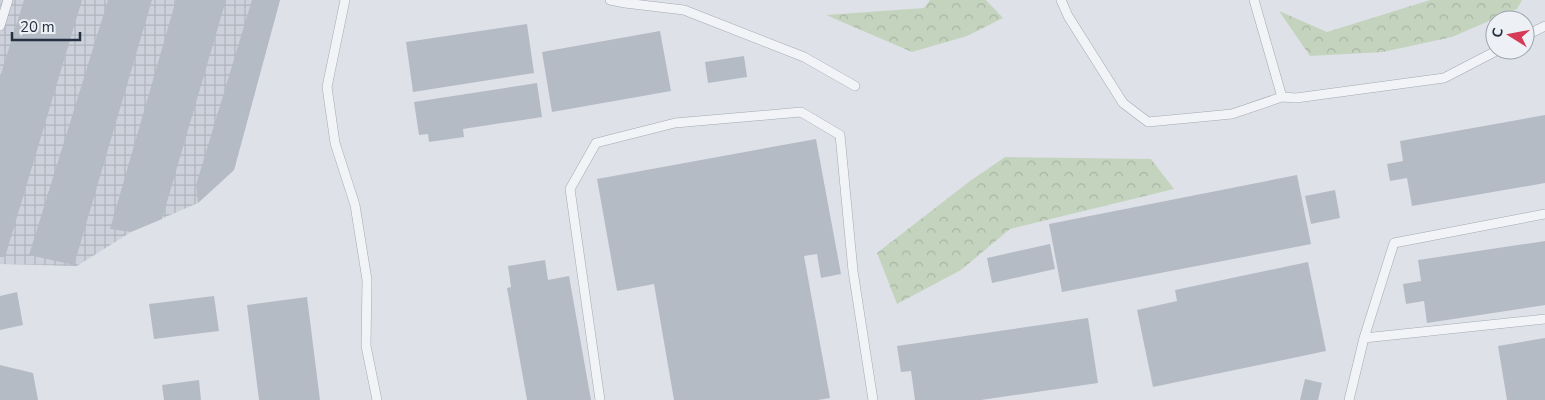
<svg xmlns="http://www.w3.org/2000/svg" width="1545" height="400" font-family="'Nunito Sans',sans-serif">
  <defs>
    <pattern id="industrial-grid" width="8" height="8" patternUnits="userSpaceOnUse" patternTransform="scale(1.25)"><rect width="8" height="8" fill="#ccd1db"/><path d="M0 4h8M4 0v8" fill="none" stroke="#afb4bd"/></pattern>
    <pattern id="forest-crowns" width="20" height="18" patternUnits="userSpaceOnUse" patternTransform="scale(1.25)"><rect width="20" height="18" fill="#c4d3be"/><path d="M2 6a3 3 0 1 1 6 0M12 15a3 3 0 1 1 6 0" fill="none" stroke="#a8b5a4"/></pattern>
  </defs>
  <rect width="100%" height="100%" fill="#dee2e8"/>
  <path fill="url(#industrial-grid)" d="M 0,0 L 280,0 L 234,170 L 198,203 L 131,232 L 77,266 L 0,264 Z"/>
  <path fill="url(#forest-crowns)" d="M 930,0 L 986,0 L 1003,18 L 967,36 L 912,52 L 826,15 L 924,8 Z
    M 1430,0 L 1522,0 L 1517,9 L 1452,37 L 1383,52 L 1310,56 L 1279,11 L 1327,32 Z
    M 1005,157 L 1151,159 L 1174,189 L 1010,229 L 961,270 L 897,304 L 877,253 L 970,181 Z"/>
  <path fill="#b5bbc5" d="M 24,0 L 82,0 L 5,257 L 0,257 L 0,77 Z
    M 108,0 L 152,0 L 74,265 L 29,255 Z
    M 176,0 L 226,0 L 162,219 L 131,232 L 110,229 Z
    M 252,0 L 280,0 L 234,170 L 198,203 L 196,185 Z
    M 527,24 L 534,73 L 413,92 L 406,42 Z
    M 660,31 L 671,91 L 552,112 L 542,52 Z
    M 744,56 L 747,77 L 708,83 L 705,62 Z
    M 537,83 L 542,117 L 463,129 L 464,137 L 429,142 L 428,134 L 419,135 L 414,102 Z
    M 1545,115 L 1545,183 L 1412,206 L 1407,178 L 1390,181 L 1387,164 L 1403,161 L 1400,141 Z
    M 816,139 L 841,274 L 821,278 L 817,254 L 804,256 L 830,398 L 818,400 L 674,400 L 654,284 L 617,291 L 597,179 Z
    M 1297,175 L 1311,244 L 1062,292 L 1049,224 Z
    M 1335,190 L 1340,218 L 1311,224 L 1305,196 Z
    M 1545,241 L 1545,305 L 1427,323 L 1424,301 L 1406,304 L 1403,284 L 1421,281 L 1418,260 Z
    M 1050,244 L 1055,269 L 992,283 L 987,258 Z
    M 545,260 L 548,280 L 569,276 L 591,400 L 527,400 L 507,288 L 511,287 L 508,266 Z
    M 1308,262 L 1326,351 L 1153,387 L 1137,310 L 1177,301 L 1175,290 Z
    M 17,292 L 23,325 L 0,330 L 0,296 Z
    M 214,296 L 219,331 L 154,339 L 149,304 Z
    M 307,297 L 320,400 L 259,400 L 247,305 Z
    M 1088,318 L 1098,383 L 981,400 L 915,400 L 911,371 L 901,372 L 897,346 Z
    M 1545,338 L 1545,400 L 1507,400 L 1498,346 Z
    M 0,365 L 33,373 L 38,400 L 0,400 Z
    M 1305,379 L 1322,383 L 1318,400 L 1300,400 Z
    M 199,380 L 201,400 L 164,400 L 162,385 Z"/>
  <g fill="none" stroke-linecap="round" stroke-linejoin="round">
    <defs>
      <path id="service" d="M 345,0 L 327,87 L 335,143 L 355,205 L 367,280 L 366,346 L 377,400
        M 610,0 L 625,3 L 684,10 L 804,57 L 855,86
        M 1061,0 L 1068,16 L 1123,103 L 1148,122 L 1232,114 L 1282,97
        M 1254,0 L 1282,97 L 1296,98 L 1444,78 L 1498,50
        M 0,26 L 8,0
        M 1525,36 L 1545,26
        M 1364,338 L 1545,319
        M 600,400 L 570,189 L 596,143 L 675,123 L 801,112 L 840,135 L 853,271 L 873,400
        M 1349,400 L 1364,338 L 1394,243 L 1545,214"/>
    </defs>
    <use href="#service" stroke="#a3a9b2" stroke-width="10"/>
    <use href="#service" stroke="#f1f3f6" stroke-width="9"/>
  </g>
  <g transform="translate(1510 35) rotate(281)"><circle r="24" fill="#edf1f6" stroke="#9da4ad"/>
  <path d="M0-4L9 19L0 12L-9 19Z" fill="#d63a56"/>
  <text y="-8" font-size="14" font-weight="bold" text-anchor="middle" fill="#263040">С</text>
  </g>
  <path d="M12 32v8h68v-8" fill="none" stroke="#263040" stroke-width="2.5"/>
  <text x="20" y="32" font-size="15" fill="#263040" stroke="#edf1f6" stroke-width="4" paint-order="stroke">20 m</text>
</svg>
